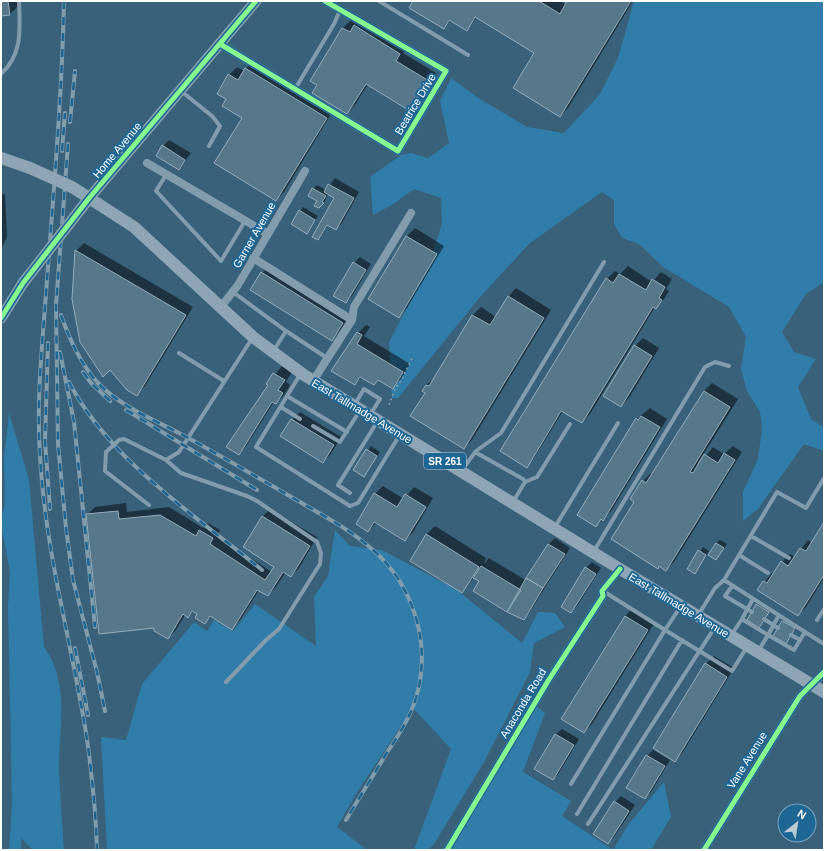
<svg xmlns="http://www.w3.org/2000/svg" width="825" height="851" font-family="Helvetica,sans-serif">
  <rect width="100%" height="100%" fill="#39617a"/>
  <path fill="#307daa" d="M 634,1 L 824,1 L 824,282 L 806,294 L 782,332 L 794,352 L 816,359 L 798,387 L 811,419 L 824,428 L 824,451 L 804,444 L 758,509 L 743,521 L 743,492 L 758,459 L 762,429 L 760,412 L 747,391 L 741,369 L 746,337 L 729,307 L 663,267 L 639,244 L 622,238 L 614,224 L 614,200 L 602,192 L 530,243 L 480,297 L 398,398 L 392,398 L 389,342 L 429,266 L 442,223 L 441,198 L 414,189 L 392,205 L 373,215 L 370,177 L 401,155 L 411,153 L 428,158 L 449,143 L 440,101 L 451,78 L 480,99 L 527,127 L 564,133 L 600,94 L 618,58 Z
    M 9,413 L 29,480 L 44,647 C 70,683 59,726 59,768 C 60,795 62,823 64,850 L 33,850 L 21,838 L 21,850 L 9,850 L 12,805 L 8,607 L 10,572 L 1,524 L 5,502 L 4,458 Z
    M 335,530 L 350,546 L 382,550 L 457,590 L 522,643 L 538,612 L 555,613 L 565,627 L 534,643 L 530,672 L 484,762 L 434,844 L 428,850 L 414,850 L 451,749 L 413,708 L 357,792 L 337,827 L 367,850 L 107,850 L 101,737 L 126,740 L 142,684 L 194,622 L 207,631 L 214,620 L 233,631 L 255,604 L 316,646 L 314,597 L 328,576 Z
    M 537,707 L 545,713 L 523,772 L 571,801 L 562,816 L 613,850 L 628,825 L 664,782 L 671,817 L 651,850 L 451,850 Z"/>
  <path fill="#0007" d="M 1,1 L 17,1 L 18,6 L 10,14 L 1,15 Z
    M 415,1 L 560,1 L 566,5 L 568,1 L 633,1 L 568,108 L 560,116 L 535,53 L 477,17 L 467,29 L 451,20 L 443,27 Z
    M 363,18 L 408,45 L 403,53 L 436,73 L 418,102 L 410,110 L 368,84 L 355,105 L 347,113 L 318,85 L 311,80 L 343,28 L 351,20 L 357,24 Z
    M 254,60 L 334,109 L 284,192 L 276,200 L 243,118 L 227,99 L 229,75 L 237,67 L 244,71 Z
    M 169,140 L 191,153 L 179,169 L 163,146 Z
    M 335,178 L 359,192 L 342,223 L 336,229 L 328,225 L 318,239 L 335,198 L 328,193 L 325,201 L 321,205 L 313,189 L 317,185 L 326,190 Z
    M 5,194 L 7,237 L 1,249 L 1,195 Z
    M 303,207 L 318,216 L 307,232 L 300,211 Z
    M 415,228 L 444,246 L 407,308 L 399,316 L 370,299 L 407,236 Z
    M 84,243 L 193,307 L 145,386 L 137,394 L 76,251 Z
    M 360,257 L 371,264 L 352,296 L 346,302 L 354,263 Z
    M 270,265 L 350,314 L 340,331 L 332,339 L 262,273 Z
    M 628,266 L 652,282 L 661,272 L 672,279 L 666,289 L 669,291 L 664,299 L 655,307 L 590,414 L 582,422 L 563,411 L 534,458 L 526,466 L 607,279 L 615,271 L 620,274 Z
    M 516,288 L 551,310 L 472,440 L 464,448 L 426,392 L 426,385 L 435,378 L 473,315 L 481,307 L 496,317 L 509,296 Z
    M 366,325 L 370,327 L 364,336 L 410,364 L 401,379 L 393,387 L 379,379 L 374,384 L 362,377 L 355,384 L 358,333 Z
    M 643,338 L 659,348 L 629,398 L 621,406 L 635,346 Z
    M 282,366 L 292,372 L 286,382 L 290,385 L 284,395 L 276,403 L 274,402 L 246,446 L 238,454 L 269,384 L 268,383 Z
    M 712,383 L 738,399 L 698,463 L 699,464 L 713,447 L 724,454 L 733,446 L 742,452 L 674,562 L 666,570 L 660,566 L 658,568 L 636,502 L 632,499 L 643,481 L 651,473 L 653,474 L 704,391 Z
    M 650,408 L 667,419 L 611,511 L 596,526 L 637,419 Z
    M 300,412 L 341,437 L 331,454 L 323,462 L 292,420 Z
    M 371,446 L 380,452 L 364,476 L 354,470 Z
    M 383,486 L 404,499 L 414,487 L 433,498 L 413,532 L 405,540 L 377,522 L 368,531 L 375,494 Z
    M 126,503 L 127,512 L 169,507 L 203,528 L 208,523 L 220,530 L 217,536 L 272,572 L 275,566 L 262,517 L 270,509 L 317,537 L 299,568 L 291,576 L 285,573 L 276,587 L 268,595 L 259,590 L 240,620 L 232,628 L 212,616 L 204,623 L 199,613 L 194,611 L 188,616 L 185,615 L 176,630 L 168,638 L 155,626 L 87,515 L 95,507 Z
    M 824,524 L 824,578 L 806,607 L 798,615 L 758,590 L 772,573 L 774,575 L 782,562 L 790,554 L 795,557 L 808,540 L 812,543 Z
    M 435,526 L 486,558 L 484,564 L 489,558 L 527,581 L 549,544 L 555,538 L 570,548 L 529,613 L 523,619 L 474,577 L 462,592 L 411,560 L 427,534 Z
    M 720,540 L 727,544 L 716,559 L 716,543 Z
    M 703,547 L 709,551 L 694,573 L 688,569 Z
    M 592,562 L 601,568 L 577,606 L 571,612 L 586,568 Z
    M 759,603 L 770,610 L 761,625 L 757,605 Z
    M 633,608 L 655,622 L 592,724 L 584,732 L 625,616 Z
    M 714,656 L 734,668 L 683,752 L 675,760 L 706,664 Z
    M 562,729 L 579,739 L 559,773 L 553,779 L 536,768 L 556,734 Z
    M 653,750 L 670,760 L 651,792 L 645,798 L 647,756 Z
    M 621,796 L 635,805 L 614,837 L 608,843 L 615,802 Z"/>
  <path fill="#57778b" stroke="#96adba" d="M 1,1 L 8,1 L 10,15 L 1,16 Z
    M 413,1 L 539,1 L 560,14 L 567,1 L 631,1 L 560,117 L 513,88 L 534,53 L 475,17 L 467,31 L 449,20 L 444,29 L 409,8 Z
    M 354,25 L 400,54 L 396,61 L 429,81 L 410,111 L 366,84 L 347,114 L 312,93 L 317,85 L 310,81 L 342,28 L 350,32 Z
    M 245,68 L 327,118 L 276,201 L 214,163 L 242,118 L 222,106 L 226,99 L 217,94 L 228,74 L 238,80 Z
    M 162,145 L 185,160 L 179,170 L 156,156 Z
    M 328,184 L 354,198 L 336,230 L 327,225 L 318,240 L 312,237 L 334,198 L 324,192 Z
    M 312,188 L 326,196 L 322,202 L 324,203 L 319,208 L 314,206 L 317,201 L 308,196 Z
    M 299,210 L 315,220 L 307,234 L 291,224 Z
    M 406,236 L 437,254 L 399,318 L 368,299 Z
    M 75,250 L 186,315 L 137,396 L 127,390 L 110,370 L 103,377 L 80,342 L 72,299 Z
    M 353,262 L 366,270 L 346,303 L 333,296 Z
    M 261,272 L 343,323 L 332,341 L 250,290 Z
    M 619,274 L 646,290 L 652,279 L 665,287 L 659,298 L 662,300 L 656,309 L 653,307 L 582,423 L 561,411 L 527,468 L 500,451 L 606,278 L 613,283 Z
    M 508,296 L 544,318 L 464,449 L 410,416 L 425,393 L 422,391 L 426,385 L 429,386 L 472,315 L 490,325 Z
    M 357,332 L 362,335 L 357,344 L 403,372 L 393,389 L 378,380 L 374,385 L 360,377 L 355,385 L 331,371 Z
    M 634,345 L 652,356 L 621,407 L 603,396 Z
    M 273,373 L 285,380 L 278,390 L 283,393 L 276,404 L 272,402 L 239,455 L 226,447 L 268,385 L 266,384 Z
    M 704,391 L 730,407 L 690,472 L 693,473 L 704,454 L 718,463 L 724,453 L 735,460 L 666,571 L 659,566 L 658,569 L 611,539 L 634,502 L 630,499 L 642,480 L 646,483 Z
    M 641,416 L 660,427 L 603,521 L 601,519 L 596,527 L 577,515 L 636,418 L 638,420 Z
    M 291,419 L 334,445 L 323,463 L 280,436 Z
    M 366,449 L 377,456 L 364,477 L 353,470 Z
    M 374,493 L 397,507 L 405,494 L 426,507 L 405,541 L 374,522 L 368,532 L 356,524 Z
    M 118,511 L 119,519 L 160,515 L 196,536 L 199,530 L 213,538 L 210,544 L 265,580 L 274,567 L 243,547 L 262,516 L 310,546 L 291,577 L 283,572 L 268,596 L 257,590 L 232,630 L 210,616 L 205,624 L 195,618 L 197,614 L 192,611 L 188,618 L 183,614 L 168,639 L 154,631 L 154,628 L 99,634 L 86,514 Z
    M 824,522 L 824,575 L 798,616 L 757,590 L 763,581 L 767,583 L 781,561 L 788,566 L 800,548 L 806,551 Z
    M 426,534 L 479,567 L 462,593 L 410,561 Z
    M 716,543 L 724,548 L 716,560 L 708,555 Z
    M 548,544 L 565,554 L 543,588 L 526,578 Z
    M 698,550 L 706,555 L 695,574 L 687,569 Z
    M 481,566 L 521,590 L 507,612 L 473,591 L 479,581 L 473,578 Z
    M 585,567 L 596,574 L 571,613 L 561,607 Z
    M 526,578 L 543,588 L 524,620 L 507,612 Z
    M 756,604 L 769,612 L 759,628 L 747,620 Z
    M 625,616 L 648,630 L 584,733 L 561,719 Z
    M 782,621 L 795,628 L 786,644 L 773,636 Z
    M 705,663 L 727,677 L 675,762 L 653,748 Z
    M 555,734 L 574,745 L 553,780 L 534,769 Z
    M 646,755 L 665,766 L 645,799 L 626,788 Z
    M 614,801 L 629,811 L 608,844 L 593,834 Z"/>
  <g fill="none" stroke-linecap="round" stroke-linejoin="round">
    <path stroke="#839cad" stroke-width="1.5" stroke-dasharray="2 3" stroke-linecap="butt" d="M 389,405 L 396,387 L 401,381 L 413,356"/>
    <path stroke="#839cad" stroke-width="4" d="M 379,1 L 468,55
      M 1,74 C 23,54 20,29 19,1
      M 295,89 L 334,24 L 340,10
      M 181,91 L 212,116 L 220,126 L 209,146
      M 166,175 L 156,191 L 221,261 L 245,221
      M 233,292 L 286,331 L 327,358
      M 274,350 L 286,331
      M 179,353 L 224,381
      M 301,373 L 256,447 L 350,506 L 358,503 L 399,436
      M 287,396 L 347,432
      M 355,404 L 364,389 L 380,399 L 370,415
      M 281,407 L 300,419
      M 313,426 L 340,442 L 359,412
      M 475,452 L 523,479 L 525,482 L 513,502
      M 166,460 L 181,473 L 247,496 L 257,501 L 317,542 L 321,553 L 320,564 L 279,629 L 266,640 L 226,682
      M 462,470 L 476,451 L 501,433 L 604,262
      M 525,482 L 537,477 L 570,424
      M 350,493 L 338,485 L 377,422
      M 149,505 L 105,471 L 106,452 L 119,440 L 124,439 L 166,460 L 179,452 L 253,337
      M 555,527 L 618,423
      M 751,536 L 789,558
      M 594,551 L 705,367 L 715,362 L 729,366
      M 739,555 L 768,573
      M 724,580 L 805,632
      M 732,586 L 725,596 L 752,612
      M 681,606 L 665,630 L 732,671 L 747,647
      M 699,614 L 715,588 L 724,580 L 777,492 L 806,508 L 824,478
      M 779,615 L 768,635 L 794,650 L 805,632 L 824,644
      M 742,619 L 753,599
      M 764,619 L 778,628
      M 817,620 L 824,609
      M 732,634 L 742,619 L 768,635 L 759,650
      M 791,635 L 800,640
      M 571,784 L 665,630 L 603,591
      M 577,814 L 682,640
      M 588,824 L 715,627"/>
    <path stroke="#839cad" stroke-width="8" d="M 220,44 L 398,151 L 446,71 L 325,1
      M 147,163 L 268,234
      M 253,258 L 352,320
      M 220,308 L 238,285 L 305,171
      M 313,381 L 352,320 L 354,307 L 411,213
      M 447,850 L 548,681 L 603,596 L 602,591 L 620,569
      M 704,850 L 800,696 L 824,672"/>
    <path stroke="#8aa2b1" stroke-width="11" d="M 69,224 L 90,197 L 256,1
      M 1,318 L 23,283"/>
    <path stroke="#8da5b4" stroke-width="12" d="M 1,158 L 30,168
      M 72,187 L 134,227 L 253,337 L 304,375 L 620,569 L 824,692"/>
    <defs>
      <path id="rail" d="M 64,1 C 62,94 54,187 47,280 C 43,338 36,397 40,455 C 45,552 72,644 87,739 C 92,776 96,813 97,850
        M 70,122 L 75,71
        M 68,144 L 56,305 L 58,444 L 66,528 L 73,580 L 97,672 L 105,711
        M 62,151 L 65,113
        M 61,315 C 70,340 80,363 98,383 C 120,406 152,419 179,433 C 218,454 255,476 293,498 C 320,514 350,529 373,550 C 414,586 432,645 416,698 C 410,718 398,736 386,754 C 373,776 359,798 346,820
        M 48,343 L 45,441 L 50,509
        M 60,352 L 74,422 L 95,627
        M 83,372 L 91,383 L 110,401
        M 69,382 C 109,460 196,516 262,570
        M 126,410 L 257,490
        M 75,648 L 88,715"/>
    </defs>
    <use href="#rail" stroke="#819cab" stroke-width="4"/>
    <use href="#rail" stroke="#1e6795" stroke-width="2.5" stroke-dasharray="8" stroke-linecap="butt"/>
    <path stroke="#8aa2b1" stroke-width="11" d="M 23,283 L 69,224"/>
    <path stroke="#8da5b4" stroke-width="12" d="M 30,168 L 72,187"/>
    <defs>
      <path id="cycleway" d="M 220,44 L 398,151 L 446,71 L 325,1
        M 1,318 L 23,283 L 90,197 L 256,1
        M 447,850 L 548,681 L 603,596 L 602,591 L 620,569
        M 704,850 L 800,696 L 824,672"/>
    </defs>
    <use href="#cycleway" stroke="#1e6795" stroke-width="8"/>
    <use href="#cycleway" stroke="#87f88f" stroke-width="5"/>
  </g>
  <g text-anchor="middle" dominant-baseline="central" stroke-width="4" stroke-linejoin="round" paint-order="stroke">
    <rect fill="#1e6795" stroke="#bcd1df" stroke-width="1" x="424" y="453" width="42" height="16" rx="3"/>
    <g font-size="10" font-weight="bold" fill="#fff">
      <text x="445" y="461">SR 261</text>
    </g>
    <g font-size="11" fill="#fff" stroke="#1e6795">
      <text transform="translate(415 104) rotate(-59)">Beatrice Drive</text>
      <text transform="translate(117 150) rotate(-50)">Home Avenue</text>
      <text transform="translate(254 235) rotate(-60)">Garner Avenue</text>
      <text transform="translate(362 411) rotate(31)">East Tallmadge Avenue</text>
      <text transform="translate(679 605) rotate(31)">East Tallmadge Avenue</text>
      <text transform="translate(523 703) rotate(-59)">Anaconda Road</text>
      <text transform="translate(747 760) rotate(-58)">Vane Avenue</text>
    </g>
  </g>
  <rect width="825" height="851" fill="none" stroke="#ffffff" stroke-width="4"/>
  <g transform="translate(797 823) rotate(30)"><circle r="19" fill="#1e6795" stroke="#78a4bf"/>
  <path d="M0-3L7 15L0 10L-7 15Z" fill="#bac8d0"/>
  <text y="-6" font-size="11" font-weight="bold" text-anchor="middle" fill="#ffffff">N</text>
  </g>
</svg>
